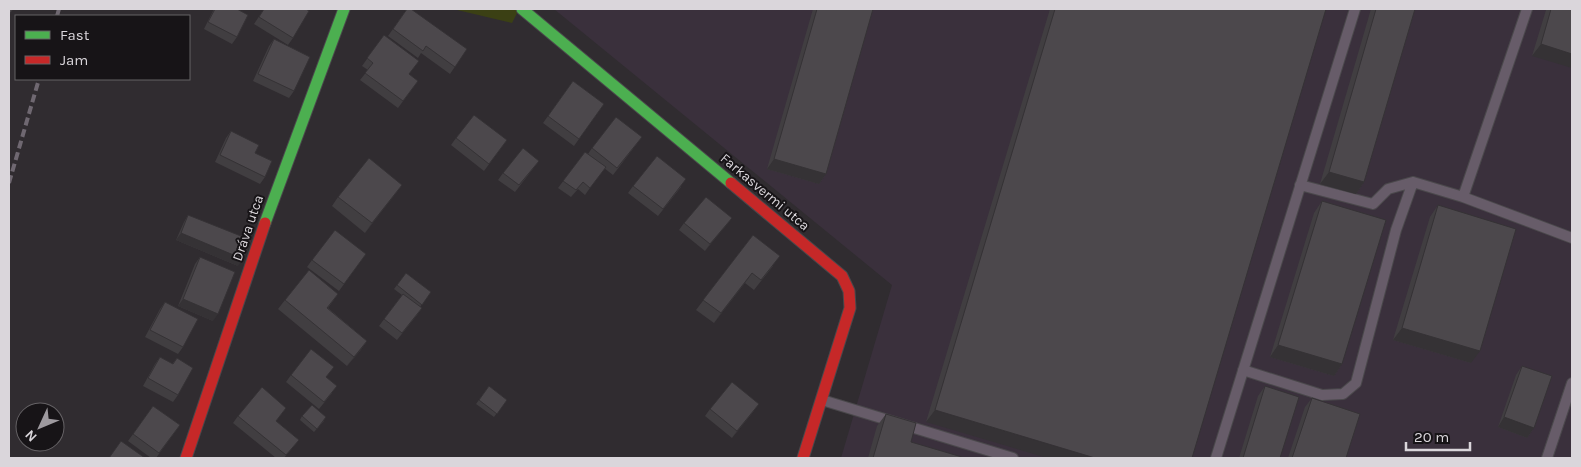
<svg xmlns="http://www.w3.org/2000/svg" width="1581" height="467" font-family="Karla,sans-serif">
  <rect width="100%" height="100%" fill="#302c30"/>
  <path fill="#3a303c" d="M 554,9 L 1572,9 L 1572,458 L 841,458 L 892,285 Z"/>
  <path fill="#3b4014" d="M 453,9 L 519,9 L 512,23 Z"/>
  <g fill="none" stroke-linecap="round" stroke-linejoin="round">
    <defs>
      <path id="lane" d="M 1300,185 L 1373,204 L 1388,189 L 1413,182 L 1463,197 L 1527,9
        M 1463,197 L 1572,238
        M 1243,370 L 1322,395 L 1343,394 L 1356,383 L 1396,230 L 1413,182
        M 822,400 L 1013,458
        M 1216,458 L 1355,9
        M 1547,458 L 1572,383"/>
      <path id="fast" d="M 522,9 L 731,183
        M 265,223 L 344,9"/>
      <path id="jam" d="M 731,183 L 842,276 L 849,291 L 850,308 L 803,458
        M 186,458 L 265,223"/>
    </defs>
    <use href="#lane" stroke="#4a484b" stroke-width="12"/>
    <use href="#fast" stroke="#4a484b" stroke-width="13"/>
    <use href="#jam" stroke="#4a484b" stroke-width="13"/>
    <use href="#lane" stroke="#675c69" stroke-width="10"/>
    <use href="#fast" stroke="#4caf50" stroke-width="11"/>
    <use href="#jam" stroke="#c62828" stroke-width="11"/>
    <path stroke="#6f6871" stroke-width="4" stroke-dasharray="8 4" stroke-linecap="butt" d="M 57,16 L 59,9
      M 9,183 L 39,79"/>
  </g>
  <path fill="#413e41" d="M 214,9 L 237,9 L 237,37 L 232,44 L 204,29 Z
    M 264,9 L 306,9 L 293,38 L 288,45 L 254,24 Z
    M 407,9 L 467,49 L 450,74 L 421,53 L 418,58 L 388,36 Z
    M 813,9 L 873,9 L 826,174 L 819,184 L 767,169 Z
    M 1050,9 L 1326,9 L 926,422 Z
    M 1371,9 L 1415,9 L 1364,182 L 1356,194 L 1320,184 Z
    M 1547,9 L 1572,9 L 1532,56 L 1546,10 Z
    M 384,35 L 410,75 L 418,81 L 398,108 L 360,80 L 368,70 L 362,66 Z
    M 274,39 L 294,91 L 289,98 L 253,81 L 269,46 Z
    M 573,81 L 604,104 L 574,146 L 543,123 Z
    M 231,131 L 255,153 L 265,177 L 260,184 L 215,162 L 226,138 Z
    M 642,137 L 613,175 L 604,168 L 585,195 L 578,189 L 571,197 L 558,188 L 585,152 L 588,154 L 592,148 Z
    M 456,138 L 507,140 L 484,171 L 451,145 Z
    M 539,161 L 515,192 L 498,180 L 503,173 Z
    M 402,185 L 365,233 L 332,206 L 338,197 Z
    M 633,186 L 681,187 L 658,216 L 628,193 Z
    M 1322,201 L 1342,364 L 1334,376 L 1270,357 L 1314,213 Z
    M 1438,205 L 1471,363 L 1393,340 L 1430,217 Z
    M 188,215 L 238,266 L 176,240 L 184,222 Z
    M 732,218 L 705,251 L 679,230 L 684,223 Z
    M 753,235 L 773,266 L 754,290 L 745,283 L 714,323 L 696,310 Z
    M 366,254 L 339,291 L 307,267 L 312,260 Z
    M 200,257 L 213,321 L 178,306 L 195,264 Z
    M 406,273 L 431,292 L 420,307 L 422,308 L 417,315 L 397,340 L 379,326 L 402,295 L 394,289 Z
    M 338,294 L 328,308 L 367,341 L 360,351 L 347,366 L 278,309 L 285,300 Z
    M 165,302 L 183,347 L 178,354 L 145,337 L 160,309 Z
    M 160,357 L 172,364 L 177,358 L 178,395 L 173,402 L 143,386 L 155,364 Z
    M 1522,366 L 1534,428 L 1527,438 L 1498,427 L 1516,375 Z
    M 291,375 L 326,377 L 332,393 L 319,409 L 286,382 Z
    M 489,386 L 507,400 L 494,417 L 476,404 Z
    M 1265,386 L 1280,458 L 1239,458 L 1258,396 Z
    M 1312,398 L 1346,458 L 1288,458 L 1305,407 Z
    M 153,406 L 180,425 L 156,458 L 151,458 L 128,441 Z
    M 286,408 L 276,421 L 299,440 L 284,458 L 276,458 L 233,423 L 238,416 Z
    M 710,409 L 754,411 L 732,438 L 705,416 Z
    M 886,414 L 911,442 L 961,458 L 868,458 L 877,426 Z
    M 302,416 L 324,421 L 314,432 L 300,420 Z"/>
  <path fill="#353235" d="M 1541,44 L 1572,54 L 1572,68 L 1532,56 Z
    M 774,159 L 826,174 L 819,184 L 767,169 Z
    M 1329,172 L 1364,182 L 1356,194 L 1320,184 Z
    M 402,185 L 395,195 L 365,233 L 372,223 Z
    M 732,218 L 727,225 L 705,251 L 710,244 Z
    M 181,233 L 243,259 L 238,266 L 176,240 Z
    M 752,273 L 745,283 L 714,323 L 721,313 Z
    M 183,299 L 218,314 L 213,321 L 178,306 Z
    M 1402,328 L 1480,351 L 1471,363 L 1393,340 Z
    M 367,341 L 360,351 L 347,366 L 354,357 Z
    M 1278,345 L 1342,364 L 1334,376 L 1270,357 Z
    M 759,404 L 754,411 L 732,438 L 737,431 Z
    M 935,410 L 1095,458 L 1047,458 L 926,422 Z
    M 1504,417 L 1534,428 L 1527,438 L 1498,427 Z"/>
  <path fill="#4c484c" stroke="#353235" d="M 9,9 L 13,9 L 9,15 Z
    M 215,9 L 237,9 L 248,15 L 237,37 L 208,22 Z
    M 264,9 L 306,9 L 309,11 L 293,38 L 259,17 Z
    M 407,9 L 411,9 L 467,49 L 455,67 L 426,46 L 423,51 L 393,29 Z
    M 817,9 L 873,9 L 826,174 L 774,159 Z
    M 1055,9 L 1326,9 L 1192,458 L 1095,458 L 935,410 Z
    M 1376,9 L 1415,9 L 1364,182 L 1329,172 Z
    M 1551,9 L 1572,9 L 1572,54 L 1541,44 Z
    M 384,35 L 419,61 L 409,74 L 418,81 L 403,101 L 365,73 L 373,63 L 367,58 Z
    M 274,39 L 310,57 L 294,91 L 258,74 Z
    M 573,81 L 604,104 L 579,139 L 548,116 Z
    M 474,115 L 507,140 L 489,164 L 456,138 Z
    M 616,117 L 642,137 L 617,168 L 592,148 Z
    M 231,131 L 259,145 L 255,153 L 272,161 L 265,177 L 220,155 Z
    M 523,148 L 539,161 L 519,185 L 503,173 Z
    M 585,152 L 606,167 L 590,188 L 583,182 L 576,190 L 563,181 Z
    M 657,156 L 686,179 L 663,209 L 633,186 Z
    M 369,158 L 402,185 L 372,223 L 338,197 Z
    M 706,197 L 732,218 L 710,244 L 684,223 Z
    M 1322,201 L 1386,220 L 1342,364 L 1278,345 Z
    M 1438,205 L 1516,229 L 1480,351 L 1402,328 Z
    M 188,215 L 251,240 L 243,259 L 181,233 Z
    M 335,230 L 366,254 L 344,284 L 312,260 Z
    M 753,235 L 780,256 L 761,280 L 752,273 L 721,313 L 703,300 Z
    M 200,257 L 235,272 L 218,314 L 183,299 Z
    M 309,270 L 338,294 L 327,308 L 367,341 L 354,357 L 285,300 Z
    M 406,273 L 431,292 L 422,305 L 397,285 Z
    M 403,294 L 422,308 L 402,333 L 384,319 Z
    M 165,302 L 198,319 L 183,347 L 150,330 Z
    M 311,349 L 334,367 L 326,377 L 337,386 L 324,402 L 291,375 Z
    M 160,357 L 173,364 L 177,358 L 193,368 L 178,395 L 148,378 Z
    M 1522,366 L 1552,376 L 1534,428 L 1504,417 Z
    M 732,382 L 759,404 L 737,431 L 710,409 Z
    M 489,386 L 507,400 L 497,414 L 479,400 Z
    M 1265,386 L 1299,397 L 1280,458 L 1243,458 Z
    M 262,387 L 286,408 L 276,421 L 299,440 L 286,455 L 238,416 Z
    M 1312,398 L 1360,414 L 1346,458 L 1292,458 Z
    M 312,405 L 326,417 L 317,429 L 302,416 Z
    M 153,406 L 180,425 L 159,453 L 133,434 Z
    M 886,414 L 916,423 L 911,442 L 962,457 L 961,458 L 873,458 Z
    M 121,441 L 145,458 L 109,458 Z"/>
  <g text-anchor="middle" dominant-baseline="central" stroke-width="4" stroke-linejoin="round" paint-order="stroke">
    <g font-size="14" fill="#dad6db" stroke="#171417">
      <text transform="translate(765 192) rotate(40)">Farkasvermi utca</text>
      <text transform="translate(248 228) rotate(-71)">Dráva utca</text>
    </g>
  </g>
  <rect width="1581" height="467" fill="none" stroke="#dad6db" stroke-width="20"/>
  <rect x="15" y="15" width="175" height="65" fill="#171417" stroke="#656265"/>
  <rect x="25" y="31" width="25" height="8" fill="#4caf50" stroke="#656265"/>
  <text x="60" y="40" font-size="15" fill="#dad6db">Fast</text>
  <rect x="25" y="56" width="25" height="8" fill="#c62828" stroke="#656265"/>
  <text x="60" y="65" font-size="15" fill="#dad6db">Jam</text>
  <g transform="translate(40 427) rotate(226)"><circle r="24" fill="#171417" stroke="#656265"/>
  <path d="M0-4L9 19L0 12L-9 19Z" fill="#9e9a9f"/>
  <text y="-8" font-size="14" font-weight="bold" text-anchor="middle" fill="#dad6db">N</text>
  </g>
  <path d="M1406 442v8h64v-8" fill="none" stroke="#dad6db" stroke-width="2.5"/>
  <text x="1414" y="442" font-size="15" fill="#dad6db" stroke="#171417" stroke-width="4" paint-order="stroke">20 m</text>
</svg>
